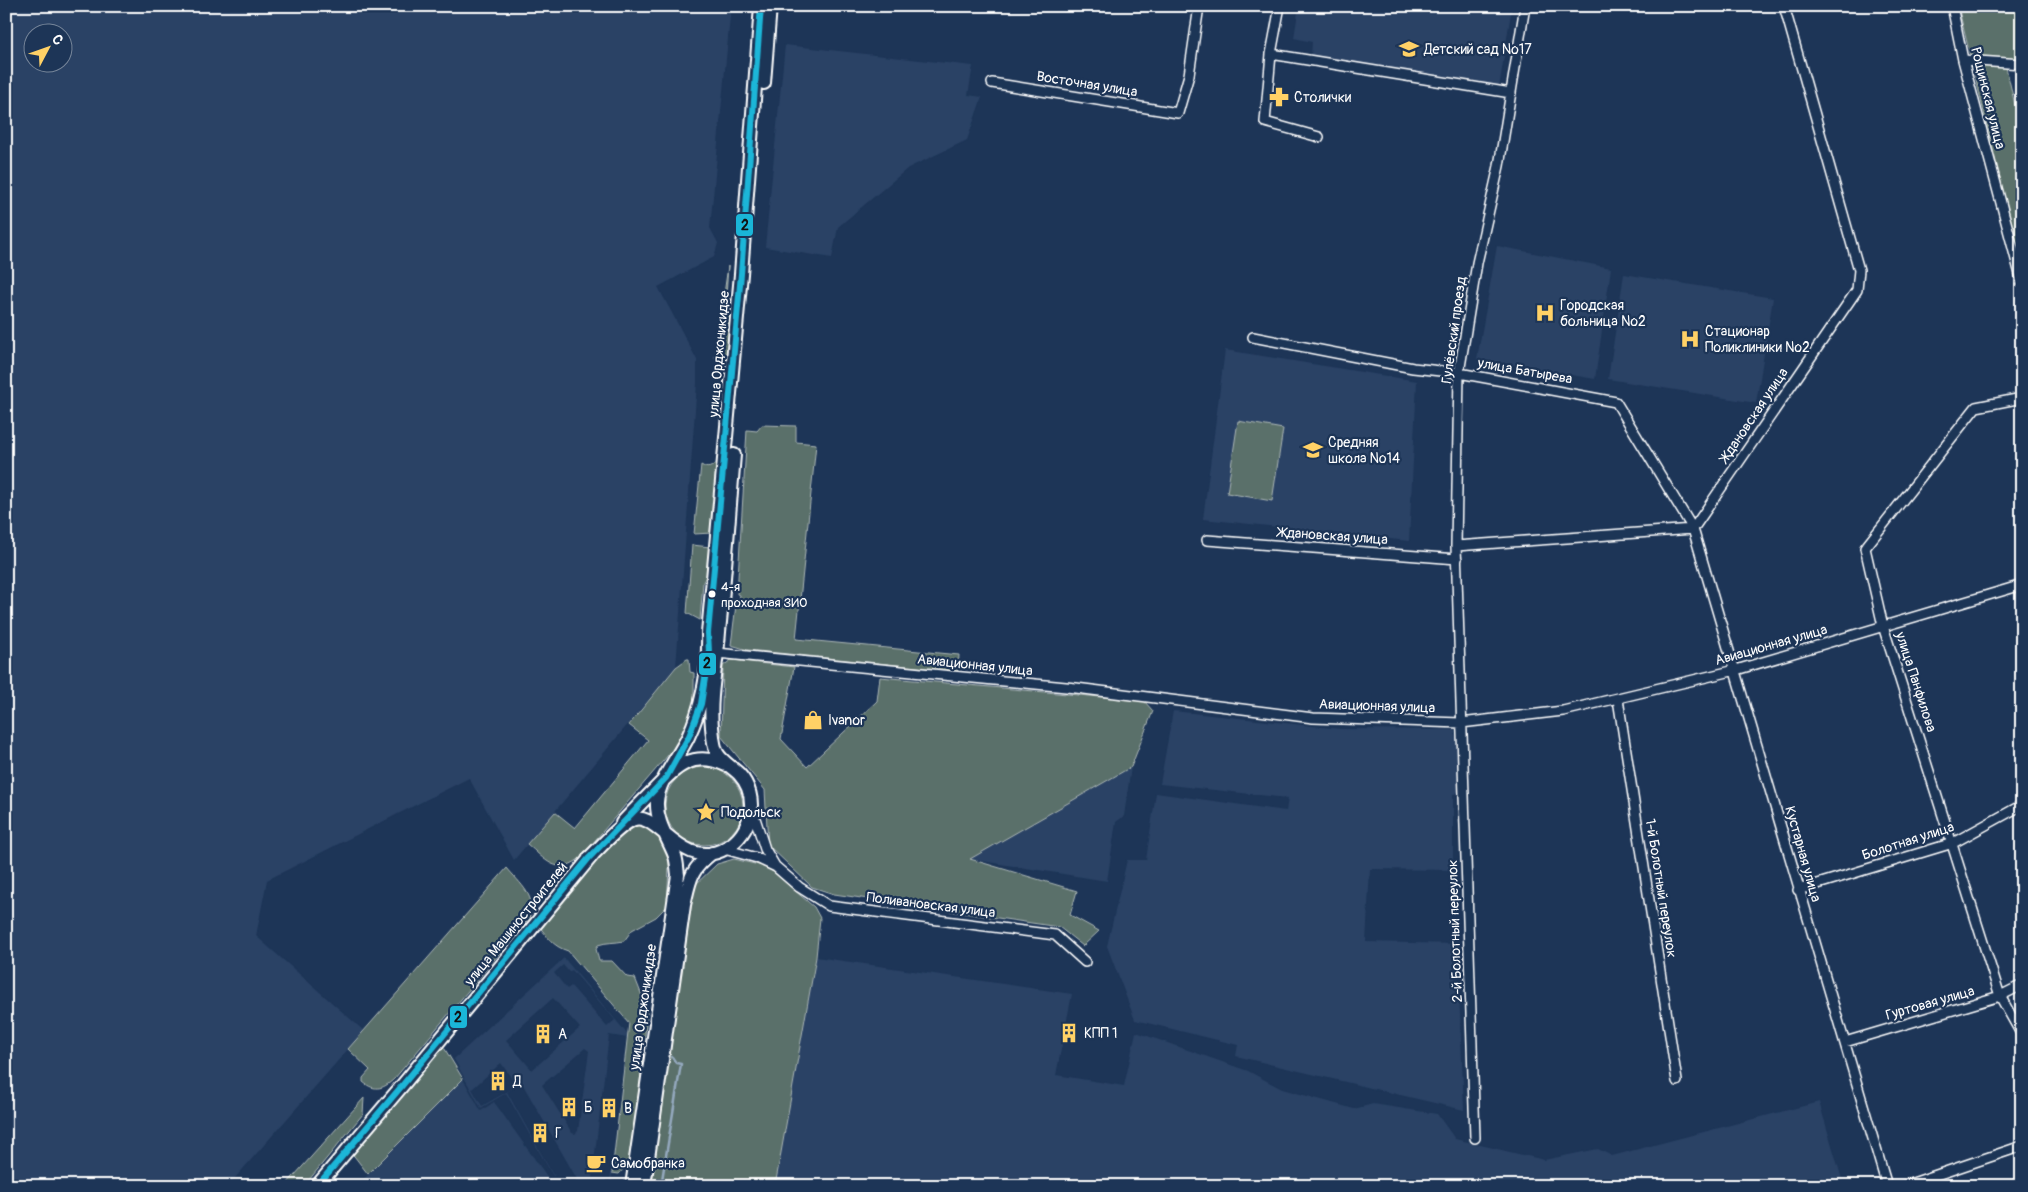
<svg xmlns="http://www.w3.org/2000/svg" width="2028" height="1192" font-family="Pangolin,sans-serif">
  <rect width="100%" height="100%" fill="#1d3557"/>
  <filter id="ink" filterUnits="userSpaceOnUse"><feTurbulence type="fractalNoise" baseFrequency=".02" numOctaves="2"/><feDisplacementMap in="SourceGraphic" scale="10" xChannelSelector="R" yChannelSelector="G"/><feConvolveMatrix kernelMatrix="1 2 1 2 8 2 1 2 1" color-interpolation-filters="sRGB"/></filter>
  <g filter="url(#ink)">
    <path fill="#2a4265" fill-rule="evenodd" d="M 6,6 L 731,6 L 710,228 L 718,243 L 714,257 L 658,287 L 697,360 L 697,383 L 676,667 L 514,860 L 469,778 L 267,880 L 256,936 L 364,1031 L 228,1186 L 6,1186 ZM 32,32 L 62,32 L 62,62 L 32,62 Z
      M 1299,6 L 1512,6 L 1499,88 L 1311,57 L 1312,42 L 1294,38 Z
      M 785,45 L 973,66 L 968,95 L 982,97 L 967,140 L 908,168 L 838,227 L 832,258 L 765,247 Z
      M 1497,246 L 1611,268 L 1595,379 L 1477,359 Z
      M 1624,274 L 1773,298 L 1756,403 L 1608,379 Z
      M 1225,350 L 1417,381 L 1409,541 L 1203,519 Z
      M 1173,711 L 1340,729 L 1455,730 L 1460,793 L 1453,794 L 1453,870 L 1370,869 L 1366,942 L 1457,944 L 1464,1110 L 1236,1056 L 1238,1045 L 1135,1020 L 1107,946 L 1127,860 L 1146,860 L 1156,793 L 1286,811 L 1288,798 L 1160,784 Z
      M 1131,767 L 1124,816 L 1116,822 L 1107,881 L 969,859 Z
      M 816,957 L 1072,994 L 1056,1075 L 1124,1086 L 1136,1032 L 1248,1071 L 1282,1089 L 1354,1109 L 1373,1104 L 1437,1114 L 1455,1139 L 1544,1160 L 1598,1149 L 1612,1156 L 1819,1102 L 1844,1186 L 775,1186 Z
      M 564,958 L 629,1036 L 611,1183 L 601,1182 L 598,1186 L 576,1186 L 574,1182 L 577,1179 L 522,1083 L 507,1092 L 553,1175 L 556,1174 L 563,1186 L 556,1174 L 553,1176 L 506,1093 L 481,1108 L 454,1059 ZM 563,965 L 569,972 L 572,970 L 615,1020 L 607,1027 L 571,986 L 567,989 L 554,973 ZM 553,998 L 580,1028 L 532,1070 L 506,1040 ZM 609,1035 L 627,1038 L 610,1182 L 606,1182 L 606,1179 L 592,1178 ZM 585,1048 L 589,1051 L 578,1131 L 575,1134 L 572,1133 L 542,1085 ZM 501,1063 L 517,1086 L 482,1106 L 472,1089 Z
      M 463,1079 L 481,1111 L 494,1102 L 554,1186 L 357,1186 Z"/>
    <path fill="#5a6f6b" stroke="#acb7b5" d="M 1958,6 L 2022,6 L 2022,59 L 2004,59 L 2022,134 L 2022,268 Z
      M 728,266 L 726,296 L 731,299 L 726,361 L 721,364 L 717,362 L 715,357 Z
      M 1238,421 L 1283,429 L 1272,501 L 1227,493 Z
      M 762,425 L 796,426 L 796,442 L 816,444 L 796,639 L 959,655 L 958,671 L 748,650 L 731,645 L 736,605 L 739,605 L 740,595 L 737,594 L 747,430 L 757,431 Z
      M 718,463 L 712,533 L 694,534 L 701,465 C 709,470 710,467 718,463 Z
      M 692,545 L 710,547 L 710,567 L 703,582 L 700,620 L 687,613 Z
      M 687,659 L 689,659 L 690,672 L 694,673 L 694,711 L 681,740 L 579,859 C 556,876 545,859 527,844 L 555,812 L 575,828 L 648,740 L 629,725 L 676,667 Z
      M 731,660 L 794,667 L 781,739 L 807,767 L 877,701 L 880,677 L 1144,701 L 1153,711 L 1131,767 L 970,859 L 1077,891 L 1070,915 L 1099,931 L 1083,946 L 1059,927 L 834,894 L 812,887 L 768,845 L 765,790 L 721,736 L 723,666 Z
      M665 806a39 39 0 1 1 78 0a39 39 0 1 1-78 0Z
      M 631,824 L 646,826 L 661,839 L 667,850 L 669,866 L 667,906 L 656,917 L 632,930 L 624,941 C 615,943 606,942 598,945 L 596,949 L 599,961 L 612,961 L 627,977 L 635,978 L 646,1006 L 647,1015 L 632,1159 L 619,1174 L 612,1173 L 629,1023 L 568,951 C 552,946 548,937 538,925 L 620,831 Z
      M 734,859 L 767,867 L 814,907 L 820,918 L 816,957 L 775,1186 L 650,1186 L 694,886 L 717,864 Z
      M 507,868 C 520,884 538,897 529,918 L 395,1078 C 384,1089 375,1092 363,1082 L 363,1078 L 370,1070 L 348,1049 Z
      M 443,1046 L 463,1079 L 368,1174 L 351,1152 Z
      M 364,1098 L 363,1114 L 304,1186 L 285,1186 Z"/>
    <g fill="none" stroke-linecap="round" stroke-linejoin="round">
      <path stroke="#94a9be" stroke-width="2.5" d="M 661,1186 L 681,1064 L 676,1063 L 672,1057"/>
      <defs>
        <path id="street" d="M 1280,6 L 1271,54 L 1265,122 L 1319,137
          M 1952,6 L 1963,60 L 2022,282
          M 1271,54 L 1511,93
          M 1963,60 L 2022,64
          M 992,83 L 1178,113 L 1189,75 L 1199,6
          M 1253,337 L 1413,368 L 1459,373 L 1616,402 L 1693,529 L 1887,1186
          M 2022,398 L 1976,407 L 1865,548 L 1883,626 L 2000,996 L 2022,1035
          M 1693,529 L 1857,290 L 1859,270 L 1784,6
          M 1207,540 L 1457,559
          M 1456,546 L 1693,529
          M 717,653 L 1076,688 L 1313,718 L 1461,723 L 1563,711 L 1736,670 L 2022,585
          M 1618,699 L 1677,1081
          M 752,809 L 765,849 L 775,866
          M 724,849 L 757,858 L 776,867 L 799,887 L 829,906 L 1055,935 L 1085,962
          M 1798,890 L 1953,843 L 2022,805
          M 1845,1042 L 2000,996 L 2022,985
          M 1475,1138 L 1456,546 L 1459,373 L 1477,263 L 1499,166 L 1525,6
          M 1904,1186 L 2022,1146"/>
        <path id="secondary" d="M 764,83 L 770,6
          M 622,823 C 633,811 644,800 655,789 C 677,766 693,750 726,765
          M 589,858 C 602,846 616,828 632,820 C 657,808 681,874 726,848 C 752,833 760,797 739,774 C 732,767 722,762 717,753 C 713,745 713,735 712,727 C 709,695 717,664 719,632 C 725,573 729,514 734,455
          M 317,1186 L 401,1087 L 595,852
          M 632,1186 L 678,875 C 677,868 677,862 675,856 C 668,838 656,822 657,802 C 658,781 679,756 688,737 C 703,705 709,668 708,633 L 741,274 L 761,6
          M 644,1186 L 684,905 C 690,879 690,870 712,853"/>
      </defs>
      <use href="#street" stroke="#fff" stroke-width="12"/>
      <use href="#secondary" stroke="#fff" stroke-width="16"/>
      <use href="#street" stroke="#1d3557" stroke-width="9"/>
      <use href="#secondary" stroke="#1d3557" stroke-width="12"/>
      <defs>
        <path id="bus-1" d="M 317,1186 L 401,1087 L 589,858 L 666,778 L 689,736 L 701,704 L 709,652 L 708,633 L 741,274 L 761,6"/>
      </defs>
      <use href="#bus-1" stroke="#1d3557" stroke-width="10"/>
      <use href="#bus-1" stroke="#1ab6d8" stroke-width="6"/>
    </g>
  </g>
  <defs>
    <symbol id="school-bare" viewBox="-9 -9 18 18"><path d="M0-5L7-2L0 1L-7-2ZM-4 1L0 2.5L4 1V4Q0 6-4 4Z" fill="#ffd166" stroke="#1d3557" stroke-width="2.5" paint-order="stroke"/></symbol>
    <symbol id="pharmacy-bare" viewBox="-9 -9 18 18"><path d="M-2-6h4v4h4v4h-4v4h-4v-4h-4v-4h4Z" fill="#ffd166" stroke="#1d3557" stroke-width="2.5" paint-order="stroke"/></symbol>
    <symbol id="hospital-bare" viewBox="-9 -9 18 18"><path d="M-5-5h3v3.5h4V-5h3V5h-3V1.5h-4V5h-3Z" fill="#ffd166" stroke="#1d3557" stroke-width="2.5" paint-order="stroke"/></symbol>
    <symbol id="shop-bare" viewBox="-9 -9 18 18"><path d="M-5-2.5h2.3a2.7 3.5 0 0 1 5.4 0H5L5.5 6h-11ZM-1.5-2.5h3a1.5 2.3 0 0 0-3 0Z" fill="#ffd166" stroke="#1d3557" stroke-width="2.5" paint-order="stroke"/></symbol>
    <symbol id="sight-bare" viewBox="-9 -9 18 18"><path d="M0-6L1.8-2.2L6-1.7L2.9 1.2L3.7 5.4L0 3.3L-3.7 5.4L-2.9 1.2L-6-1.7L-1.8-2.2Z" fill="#ffd166" stroke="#1d3557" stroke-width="2.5" paint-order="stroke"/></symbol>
    <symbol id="building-bare" viewBox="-9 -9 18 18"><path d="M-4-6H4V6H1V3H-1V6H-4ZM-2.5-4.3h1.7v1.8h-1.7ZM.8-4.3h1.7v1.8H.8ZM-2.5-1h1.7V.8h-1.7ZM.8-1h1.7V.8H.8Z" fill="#ffd166" stroke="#1d3557" stroke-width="2.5" paint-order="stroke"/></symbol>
    <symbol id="cafe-bare" viewBox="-9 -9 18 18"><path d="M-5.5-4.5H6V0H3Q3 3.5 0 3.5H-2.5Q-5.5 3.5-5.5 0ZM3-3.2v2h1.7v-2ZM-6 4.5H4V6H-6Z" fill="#ffd166" stroke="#1d3557" stroke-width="2.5" paint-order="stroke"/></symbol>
  </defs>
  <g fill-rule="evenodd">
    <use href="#school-bare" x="1395" y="35" width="28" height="28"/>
    <use href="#pharmacy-bare" x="1265" y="83" width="28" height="28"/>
    <use href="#hospital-bare" x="1531" y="299" width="28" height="28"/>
    <use href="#hospital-bare" x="1676" y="325" width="28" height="28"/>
    <use href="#school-bare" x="1299" y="436" width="28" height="28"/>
    <use href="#shop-bare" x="799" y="706" width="28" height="28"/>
    <use href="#sight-bare" x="692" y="798" width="28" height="28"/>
    <use href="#building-bare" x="1055" y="1019" width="28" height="28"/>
    <use href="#building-bare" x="529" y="1020" width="28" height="28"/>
    <use href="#building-bare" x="484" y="1067" width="28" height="28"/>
    <use href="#building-bare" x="555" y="1093" width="28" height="28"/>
    <use href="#building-bare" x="595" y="1094" width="28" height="28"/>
    <use href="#building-bare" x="526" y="1119" width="28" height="28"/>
    <use href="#cafe-bare" x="582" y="1149" width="28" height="28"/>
  </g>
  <circle fill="#fff" stroke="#1d3557" stroke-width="2" cx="712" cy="594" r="4.5"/>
  <g text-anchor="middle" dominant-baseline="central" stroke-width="4.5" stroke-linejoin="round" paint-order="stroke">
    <g font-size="13" fill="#fff" stroke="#1d3557" text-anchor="start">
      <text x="721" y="587">4-я<tspan x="721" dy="16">проходная ЗИО</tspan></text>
    </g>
    <g font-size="14" fill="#fff" stroke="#1d3557" text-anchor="start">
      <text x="1424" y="49">Детский сад №17</text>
      <text x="1294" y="97">Столички</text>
      <text x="1560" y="305">Городская<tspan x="1560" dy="16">больница №2</tspan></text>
      <text x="1705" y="331">Стационар<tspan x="1705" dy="16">Поликлиники №2</tspan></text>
      <text x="1328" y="442">Средняя<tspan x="1328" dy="16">школа №14</tspan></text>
      <text x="828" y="720">Ivanor</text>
      <text x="721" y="812">Подольск</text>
      <text x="1084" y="1033">КПП 1</text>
      <text x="558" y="1034">А</text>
      <text x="513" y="1081">Д</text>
      <text x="584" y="1107">Б</text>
      <text x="624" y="1108">В</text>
      <text x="555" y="1133">Г</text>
      <text x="611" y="1163">Самобранка</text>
    </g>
    <g font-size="14" fill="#fff" stroke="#1d3557">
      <text transform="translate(1087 84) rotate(9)">Восточная улица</text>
      <text transform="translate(1988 98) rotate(76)">Рощинская улица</text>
      <text transform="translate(1454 330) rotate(-82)">Гулёвский проезд</text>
      <text transform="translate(719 354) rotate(-85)">улица Орджоникидзе</text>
      <text transform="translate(1525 371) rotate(10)">улица Батырева</text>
      <text transform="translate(1754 415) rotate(-56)">Ждановская улица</text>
      <text transform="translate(1333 536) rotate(4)">Ждановская улица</text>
      <text transform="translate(1771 645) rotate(-16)">Авиационная улица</text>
      <text transform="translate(975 665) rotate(6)">Авиационная улица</text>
      <text transform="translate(1916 682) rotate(72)">улица Панфилова</text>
      <text transform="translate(1377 706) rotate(2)">Авиационная улица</text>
      <text transform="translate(1908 841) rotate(-18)">Болотная улица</text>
      <text transform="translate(1803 854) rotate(74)">Кустарная улица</text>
      <text transform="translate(1661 888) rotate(81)">1-й Болотный переулок</text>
      <text transform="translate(931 905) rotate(7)">Поливановская улица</text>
      <text transform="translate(516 924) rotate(-51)">улица Машиностроителей</text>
      <text transform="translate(1455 931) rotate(-92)">2-й Болотный переулок</text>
      <text transform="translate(1930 1003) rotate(-16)">Гуртовая улица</text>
      <text transform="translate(643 1007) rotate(-82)">улица Орджоникидзе</text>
    </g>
  </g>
  <g stroke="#1d3557" stroke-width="2">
    <rect x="735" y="213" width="19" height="24" rx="5" fill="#1ab6d8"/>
    <rect x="698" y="652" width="19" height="24" rx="5" fill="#1ab6d8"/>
    <rect x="449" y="1005" width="19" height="24" rx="5" fill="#1ab6d8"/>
  </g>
  <g font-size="14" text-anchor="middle" font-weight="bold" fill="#111">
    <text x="745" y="230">2</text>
    <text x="707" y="668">2</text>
    <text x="458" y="1022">2</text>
  </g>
  <rect width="2028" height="1192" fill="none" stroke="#1d3557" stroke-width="25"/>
  <rect x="12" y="12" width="2003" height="1167" fill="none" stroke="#fff" stroke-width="2" filter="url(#ink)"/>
  <g transform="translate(48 48) rotate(49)"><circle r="24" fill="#1d3557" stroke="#77869a"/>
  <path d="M0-4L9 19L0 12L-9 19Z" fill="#ffd166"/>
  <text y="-8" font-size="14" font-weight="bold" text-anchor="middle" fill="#ffffff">С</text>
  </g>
</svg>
